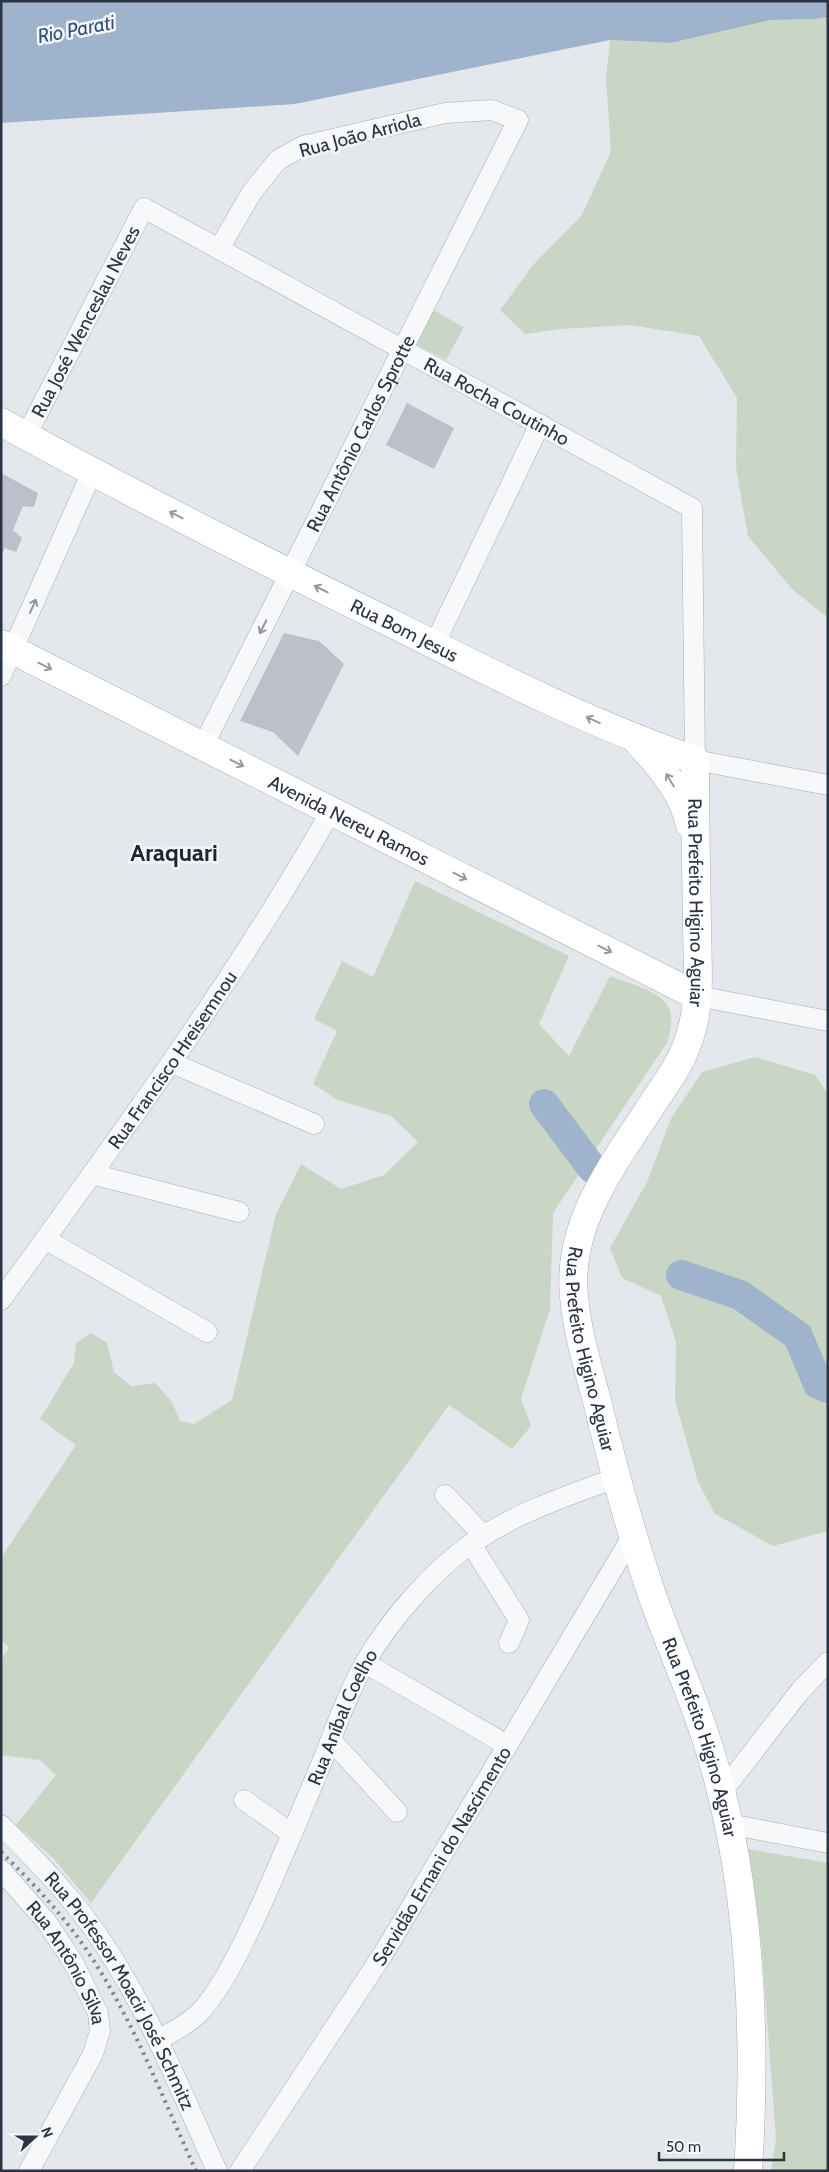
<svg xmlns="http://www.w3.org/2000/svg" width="829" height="2172" font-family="Cabin,sans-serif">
  <rect width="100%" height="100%" fill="#e4e7ec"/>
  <path fill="#c9d6c5" d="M 828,17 L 828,618 L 792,589 L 748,536 L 736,467 L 737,398 L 699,336 L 630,325 L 560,329 L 525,334 L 500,310 L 533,265 L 582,215 L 611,151 L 606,78 L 610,40 L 671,43 L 771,20 L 815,19 Z
    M 433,310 L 464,327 L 446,360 L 415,344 Z
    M 415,881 L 569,956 L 539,1024 L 569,1056 L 610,976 C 627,983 660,990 669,1008 C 674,1018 670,1032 667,1043 L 553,1213 L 550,1309 L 521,1399 L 531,1426 L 512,1449 L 449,1405 L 91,1903 L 52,1857 L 16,1825 L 56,1775 L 40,1760 L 1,1755 L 1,1661 L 9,1647 L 1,1641 L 1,1558 L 76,1445 L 40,1419 L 74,1363 L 76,1343 L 91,1333 L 107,1343 L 114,1372 L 131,1386 L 155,1383 L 172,1402 L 180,1421 L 194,1424 L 232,1400 L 276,1214 L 301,1164 L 341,1189 L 384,1175 L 418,1142 L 391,1116 L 338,1100 L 313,1084 L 337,1031 L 314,1019 L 342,961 L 373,977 Z
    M 755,1057 L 815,1075 L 828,1094 L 828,1531 L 773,1546 L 715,1514 L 698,1482 L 675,1400 L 676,1342 L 661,1296 L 622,1278 L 610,1248 L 647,1182 L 671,1118 L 702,1072 Z
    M 748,1849 L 828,1863 L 828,2171 L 771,2171 L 776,2138 L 761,1939 Z"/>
  <path fill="#9fb4cc" d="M 1,1 L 828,1 L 828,17 L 815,19 L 771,20 L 671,43 L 610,40 L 295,104 L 1,123 Z"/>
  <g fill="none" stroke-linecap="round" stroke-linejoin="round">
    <path stroke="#9fb4cc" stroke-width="30" d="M 544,1104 L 592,1168
      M 681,1275 L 740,1295 L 798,1336 L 818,1384 L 828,1388"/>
  </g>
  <path fill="#bbc0ca" d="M 407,403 L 454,428 L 434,469 L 386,445 Z
    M 1,473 L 38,493 L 34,507 L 23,506 L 13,530 L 22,538 L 16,552 L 5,548 L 1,555 Z
    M 284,633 L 319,641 L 344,664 L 298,756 L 273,732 L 240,721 Z"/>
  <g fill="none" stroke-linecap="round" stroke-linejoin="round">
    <defs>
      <g id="street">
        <path id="s1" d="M 26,436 L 144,208 L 692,508 L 695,760 L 828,785"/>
        <path d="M 434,645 L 540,424"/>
        <path d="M 1,676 L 92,472"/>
        <path id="s2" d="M 203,746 L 518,120 L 492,110 L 445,113 L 303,146 L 278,160 L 252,192 L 219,249"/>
        <path d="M 697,996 L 828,1021"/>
        <path d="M 172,1063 L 314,1124"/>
        <path d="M 92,1174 L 239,1212"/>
        <path d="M 45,1239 L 207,1332"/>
        <path id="s3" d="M 1,1300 C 117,1140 234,982 331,811"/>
        <path d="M 445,1495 L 484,1536"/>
        <path d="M 471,1544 L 519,1620 L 509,1643"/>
        <path d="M 365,1663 L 507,1745"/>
        <path d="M 331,1740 L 397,1812"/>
        <path d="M 722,1792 L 800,1691 L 828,1662"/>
        <path d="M 244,1800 L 292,1834"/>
        <path d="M 729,1824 L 828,1843"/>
        <path id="s4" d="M 1,1825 C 39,1863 76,1901 105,1946 C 151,2016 183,2095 217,2171"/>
        <path id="s5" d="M 1,1870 L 46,1921 L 73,1962 L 98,2013 L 100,2031 L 93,2054 L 29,2171"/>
        <path id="s6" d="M 158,2040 C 172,2032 187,2025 199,2013 C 223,1989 252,1926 266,1894 C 286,1849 305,1803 324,1757 C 336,1726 348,1693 365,1663 C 389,1621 431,1572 471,1544 C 515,1513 566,1496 616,1478"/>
        <path id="s7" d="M 240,2171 L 383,1954 L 633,1535"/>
      </g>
      <g id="secondary">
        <path id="s8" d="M 1,422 C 129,493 260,559 391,623 C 490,673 590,724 695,760 C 695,814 696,868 697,922 C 697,961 702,1002 689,1039 C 682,1061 670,1078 657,1097 C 619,1157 566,1220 574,1296 C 577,1331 587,1364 596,1397 C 612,1464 630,1530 652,1595 C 671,1649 695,1700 711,1754 C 751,1888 757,2032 748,2171"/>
        <path id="s9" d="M 1,644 L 697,996"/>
        <path d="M 638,742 C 660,766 683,792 690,825"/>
      </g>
    </defs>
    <use href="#street" stroke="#a9aeb7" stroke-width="21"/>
    <use href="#secondary" stroke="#a9aeb7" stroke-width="29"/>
    <use href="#street" stroke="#f7f8fa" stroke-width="20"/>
    <use href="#secondary" stroke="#fff" stroke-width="28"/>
    <path stroke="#7d8696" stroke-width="4" stroke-dasharray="2.5 5" stroke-linecap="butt" d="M 1,1852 C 34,1884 65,1917 90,1955 C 134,2022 163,2099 196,2171"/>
  </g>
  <defs><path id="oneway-shaft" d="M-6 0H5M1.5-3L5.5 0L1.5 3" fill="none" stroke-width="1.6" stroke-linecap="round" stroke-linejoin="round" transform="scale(1.25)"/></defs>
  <g stroke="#959aa2">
    <use href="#oneway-shaft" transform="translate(176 515) rotate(-153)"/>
    <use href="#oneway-shaft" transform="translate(321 589) rotate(-154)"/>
    <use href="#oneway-shaft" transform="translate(45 666) rotate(27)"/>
    <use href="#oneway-shaft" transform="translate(593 720) rotate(-155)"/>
    <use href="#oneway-shaft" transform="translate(237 763) rotate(27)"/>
    <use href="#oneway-shaft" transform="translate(670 780) rotate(-121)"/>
    <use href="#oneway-shaft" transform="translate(460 876) rotate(27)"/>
    <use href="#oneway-shaft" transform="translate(605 949) rotate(27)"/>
  </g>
  <g stroke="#9196a0">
    <use href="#oneway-shaft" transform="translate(33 606) rotate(-66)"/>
    <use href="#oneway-shaft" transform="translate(263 627) rotate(117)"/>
  </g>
  <g text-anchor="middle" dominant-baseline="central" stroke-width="5" stroke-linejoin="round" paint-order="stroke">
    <g font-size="19" fill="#2b3445" stroke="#f4f6f9">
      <text transform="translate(360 135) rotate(-15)">Rua João Arriola</text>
      <text stroke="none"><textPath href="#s1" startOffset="129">Rua José Wenceslau Neves</textPath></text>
      <text stroke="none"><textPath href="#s1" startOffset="659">Rua Rocha Coutinho</textPath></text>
      <text stroke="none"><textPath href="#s2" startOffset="350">Rua Antônio Carlos Sprotte</textPath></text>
      <text stroke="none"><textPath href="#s8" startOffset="454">Rua Bom Jesus</textPath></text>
      <text stroke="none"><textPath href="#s9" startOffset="390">Avenida Nereu Ramos</textPath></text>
      <text stroke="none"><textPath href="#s8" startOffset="915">Rua Prefeito Higino Aguiar</textPath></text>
      <text stroke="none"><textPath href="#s3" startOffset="295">Rua Francisco Hreisemnou</textPath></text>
      <text stroke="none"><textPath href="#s8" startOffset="1394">Rua Prefeito Higino Aguiar</textPath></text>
      <text stroke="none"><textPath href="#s6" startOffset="379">Rua Aníbal Coelho</textPath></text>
      <text stroke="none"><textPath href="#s8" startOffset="1799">Rua Prefeito Higino Aguiar</textPath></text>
      <text stroke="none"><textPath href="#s7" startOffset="374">Servidão Ernani do Nascimento</textPath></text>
      <text stroke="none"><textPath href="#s5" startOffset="115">Rua Antônio Silva</textPath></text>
      <text stroke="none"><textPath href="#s4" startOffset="206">Rua Professor Moacir José Schmitz</textPath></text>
    </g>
    <g font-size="20" font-style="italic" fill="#34527a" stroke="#f4f6f9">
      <text transform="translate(76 29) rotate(-11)">Rio Parati</text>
    </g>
    <g font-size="24" font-weight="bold" fill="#1d2536" stroke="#f4f6f9">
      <text x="174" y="852">Araquari</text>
    </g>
  </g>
  <rect width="829" height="2172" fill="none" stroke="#2b3445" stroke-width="5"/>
  <g transform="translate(35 2137) rotate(69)" stroke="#f4f6f9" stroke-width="4" paint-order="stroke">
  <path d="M0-4L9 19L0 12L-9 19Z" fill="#2b3445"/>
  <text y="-8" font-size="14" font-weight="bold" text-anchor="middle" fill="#2b3445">N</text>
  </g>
  <path d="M659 2152v8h125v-8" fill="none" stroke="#2b3445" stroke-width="2.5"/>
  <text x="666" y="2152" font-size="15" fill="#2b3445" stroke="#f4f6f9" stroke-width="4" paint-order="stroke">50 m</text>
</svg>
